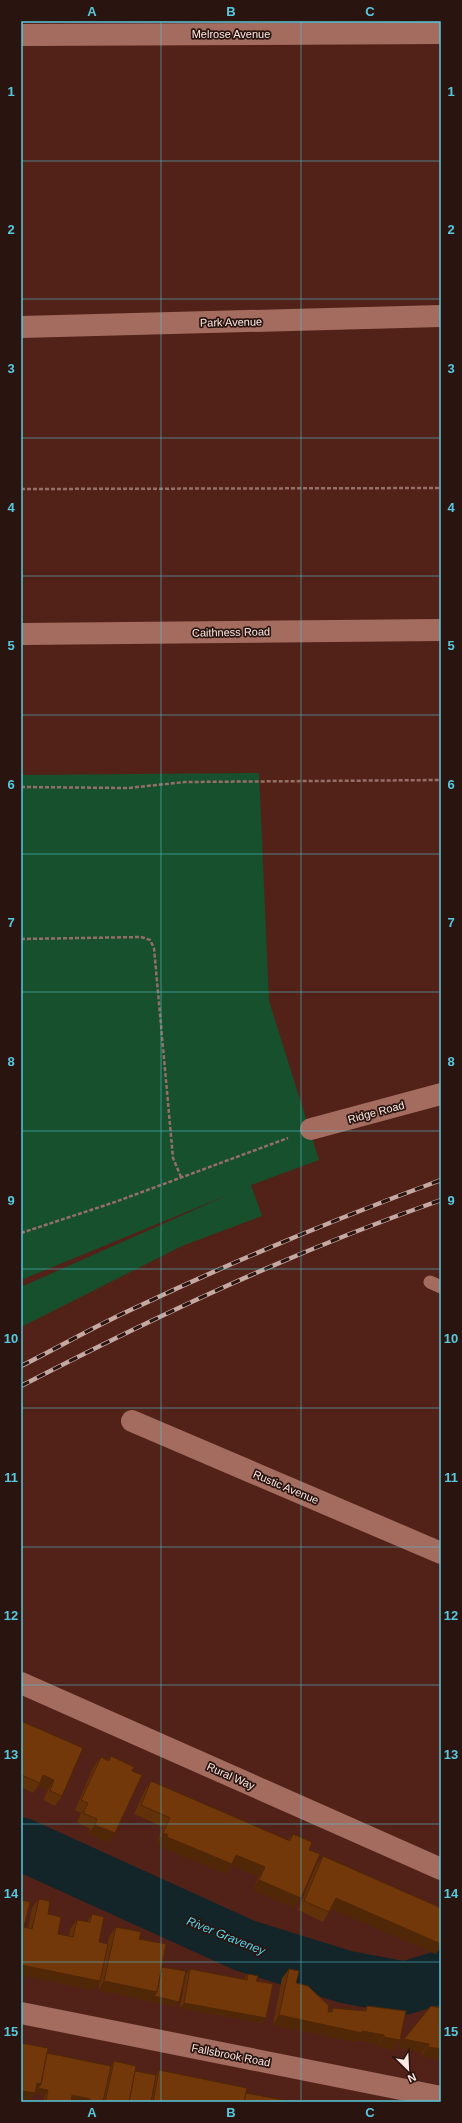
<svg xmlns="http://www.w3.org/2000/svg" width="462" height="2123" font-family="Arial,sans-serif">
  <rect width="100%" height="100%" fill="#522218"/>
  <path fill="#17502d" d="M 259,773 L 269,1001 L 319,1160 L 251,1185 L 262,1216 L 182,1246 L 21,1327 L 21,1287 L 230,1194 L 21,1280 L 21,775 Z"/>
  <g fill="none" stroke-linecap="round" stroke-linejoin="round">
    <path stroke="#132529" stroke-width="53" d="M 21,1844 L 246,1946 L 346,1977 L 405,1988 L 441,1977"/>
    <path stroke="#946f67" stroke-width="2.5" stroke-dasharray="4 2" stroke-linecap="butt" d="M 21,489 L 441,488
      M 21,787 L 128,788 L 185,782 L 441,780
      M 21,939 L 141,937 L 150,940 L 154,948 L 173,1158 L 181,1177
      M 21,1233 L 115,1202 L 288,1138"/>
    <path stroke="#a46c5f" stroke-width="13" d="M 430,1282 L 441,1287"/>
    <path stroke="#a46c5f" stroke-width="22" d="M 21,35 L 441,33
      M 21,327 L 441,316
      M 21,634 L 441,630
      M 311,1129 L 441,1094
      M 132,1421 L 441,1553
      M 21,1683 L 441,1869
      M 21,2013 L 441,2097"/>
    <defs>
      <path id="rail" d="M 21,1366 C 59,1347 97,1325 137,1307 C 236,1260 338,1218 441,1180
        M 21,1386 C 158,1315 295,1251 441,1200"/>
    </defs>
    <use href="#rail" stroke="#c5a8a1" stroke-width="4.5"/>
    <use href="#rail" stroke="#2a140f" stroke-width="3" stroke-dasharray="9" stroke-linecap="butt"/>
  </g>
  <path fill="#623009" d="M 21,1721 L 62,1796 L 55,1806 L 43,1800 L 48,1790 L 38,1786 L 33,1793 L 21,1787 Z
    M 111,1756 L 132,1771 L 109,1843 L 88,1834 L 90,1829 L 77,1822 L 81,1813 L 75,1810 L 94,1766 L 101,1757 L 108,1760 Z
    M 151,1781 L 288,1840 L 293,1834 L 309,1850 L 294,1908 L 253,1890 L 259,1877 L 232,1865 L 226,1874 L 161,1847 L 162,1845 L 157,1843 L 163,1827 L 134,1814 L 145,1790 Z
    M 323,1856 L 436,1954 L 331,1908 L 323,1922 L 298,1910 L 316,1866 Z
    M 39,1899 L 48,1914 L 58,1934 L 69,1936 L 70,1929 L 77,1920 L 87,1922 L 92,1914 L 99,1942 L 101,1973 L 109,1937 L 116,1927 L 139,1939 L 162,1967 L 176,2007 L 98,1990 L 100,1981 L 93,1990 L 21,1975 L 21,1900 L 24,1927 L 28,1928 L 32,1908 Z
    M 190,1969 L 244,1979 L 248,1974 L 266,2018 L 262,2023 L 180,2008 L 186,1974 Z
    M 289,1969 L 296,1983 L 328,2012 L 330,2012 L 333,2008 L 364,2011 L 367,2006 L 400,2040 L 394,2050 L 377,2046 L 378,2044 L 357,2040 L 356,2042 L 273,2025 L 282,1978 Z
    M 440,2024 L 441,2057 L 439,2060 L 421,2056 L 422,2053 L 398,2048 L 404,2039 Z
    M 21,2043 L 47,2053 L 111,2066 L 114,2061 L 135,2071 L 156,2075 L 159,2070 L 246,2093 L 294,2102 L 78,2102 L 71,2101 L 71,2102 L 43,2102 L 45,2095 L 35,2093 L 29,2102 L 21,2102 Z"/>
  <path fill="#502707" d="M 43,1775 L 54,1780 L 48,1790 L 38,1786 Z
    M 95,1825 L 115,1833 L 109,1843 L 88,1834 Z
    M 163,1833 L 168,1835 L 162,1845 L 157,1843 Z
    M 167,1837 L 236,1855 L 265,1867 L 259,1877 L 232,1865 L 226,1874 L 161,1847 Z
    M 259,1880 L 301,1898 L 294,1908 L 253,1890 Z
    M 336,1898 L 441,1944 L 441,1946 L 436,1954 L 329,1908 Z
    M 21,1965 L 100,1981 L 93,1990 L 21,1975 Z
    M 104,1981 L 157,1992 L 179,2002 L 176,2007 L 98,1990 Z
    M 184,2003 L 266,2018 L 262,2023 L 180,2008 Z
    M 279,2015 L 362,2031 L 384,2035 L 378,2044 L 357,2040 L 356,2042 L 273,2025 Z
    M 384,2037 L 400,2040 L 394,2050 L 377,2046 Z
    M 404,2039 L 429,2044 L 422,2053 L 398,2048 Z
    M 428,2047 L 441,2049 L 441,2057 L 439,2060 L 421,2056 Z
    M 37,2083 L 41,2084 L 34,2093 Z
    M 38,2088 L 48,2090 L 45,2095 L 34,2093 Z
    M 21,2091 L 35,2093 L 29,2102 L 21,2102 Z
    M 72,2095 L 90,2099 L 88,2102 L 78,2102 L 68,2100 Z"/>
  <path fill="#72380a" stroke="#502707" d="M 21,1721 L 83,1748 L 62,1796 L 50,1791 L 54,1780 L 43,1775 L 40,1783 L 21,1775 Z
    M 111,1756 L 134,1767 L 132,1771 L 142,1775 L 115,1833 L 95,1825 L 97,1819 L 83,1813 L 88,1803 L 81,1800 L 101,1757 L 109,1761 Z
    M 151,1781 L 290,1841 L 293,1834 L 312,1842 L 309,1850 L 320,1854 L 301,1898 L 259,1880 L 265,1867 L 236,1855 L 232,1864 L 167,1837 L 168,1835 L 163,1833 L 170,1818 L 141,1805 Z
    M 323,1856 L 441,1908 L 441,1944 L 336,1898 L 329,1912 L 304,1901 Z
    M 39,1899 L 50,1901 L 48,1914 L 61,1917 L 58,1934 L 73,1937 L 77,1920 L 90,1922 L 92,1914 L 104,1917 L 99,1942 L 108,1944 L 100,1981 L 21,1965 L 21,1900 L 30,1902 L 24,1927 L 32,1929 Z
    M 116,1927 L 141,1932 L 139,1939 L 166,1944 L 157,1992 L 104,1981 Z
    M 162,1967 L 186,1971 L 179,2002 L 154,1996 L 157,1992 Z
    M 190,1969 L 247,1980 L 248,1974 L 258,1976 L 256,1981 L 273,1984 L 266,2018 L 184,2003 Z
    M 289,1969 L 299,1971 L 296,1983 L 308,1986 L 329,2006 L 328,2012 L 332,2012 L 333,2008 L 366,2011 L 367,2006 L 406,2011 L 400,2040 L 384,2037 L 384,2035 L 362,2031 L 362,2033 L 279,2015 Z
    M 431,2006 L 441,2008 L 441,2018 L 440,2024 L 441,2024 L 441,2049 L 428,2047 L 429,2044 L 404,2039 Z
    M 21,2043 L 48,2048 L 41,2084 L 37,2083 L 35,2093 L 21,2091 Z
    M 47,2053 L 111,2066 L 103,2102 L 90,2102 L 90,2099 L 72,2095 L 71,2102 L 46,2102 L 48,2090 L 38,2088 L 41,2084 Z
    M 114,2061 L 136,2066 L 129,2102 L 105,2102 Z
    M 159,2070 L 247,2088 L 244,2102 L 153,2102 Z
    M 135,2071 L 156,2075 L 151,2102 L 129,2102 Z
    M 246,2093 L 294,2102 L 244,2102 Z"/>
  <path fill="none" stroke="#56c9e0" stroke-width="1" stroke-opacity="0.55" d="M 161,21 L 161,2102M 301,21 L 301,2102M 21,161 L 441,161M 21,299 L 441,299M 21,438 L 441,438M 21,576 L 441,576M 21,715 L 441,715M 21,854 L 441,854M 21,992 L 441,992M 21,1131 L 441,1131M 21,1269 L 441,1269M 21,1408 L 441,1408M 21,1547 L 441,1547M 21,1685 L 441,1685M 21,1824 L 441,1824M 21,1962 L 441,1962"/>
  <g text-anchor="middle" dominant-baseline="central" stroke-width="3.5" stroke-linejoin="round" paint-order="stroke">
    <g font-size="11" fill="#fde9e4" stroke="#2a140f">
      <text x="231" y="34">Melrose Avenue</text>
      <text transform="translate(231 322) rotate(-1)">Park Avenue</text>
      <text transform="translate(231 632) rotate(-1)">Caithness Road</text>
      <text transform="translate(376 1112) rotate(-15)">Ridge Road</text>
      <text transform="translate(286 1487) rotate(23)">Rustic Avenue</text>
      <text transform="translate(231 1776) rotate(24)">Rural Way</text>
      <text transform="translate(231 2055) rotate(11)">Fallsbrook Road</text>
    </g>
    <g font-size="12" font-style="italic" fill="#51dbf5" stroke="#2a140f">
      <text transform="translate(226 1936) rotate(22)">River Graveney</text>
    </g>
  </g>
  <rect width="462" height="2123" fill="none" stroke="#2a140f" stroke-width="44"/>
  <g transform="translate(408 2069) rotate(156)" stroke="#2a140f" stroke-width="3" paint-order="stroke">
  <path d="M0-3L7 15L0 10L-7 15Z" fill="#fde9e4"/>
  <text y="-6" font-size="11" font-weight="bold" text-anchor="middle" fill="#fde9e4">N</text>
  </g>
  <rect x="22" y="22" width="418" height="2079" fill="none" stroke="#56c9e0" stroke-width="1.5"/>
  <g font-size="13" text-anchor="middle" font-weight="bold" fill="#56c9e0">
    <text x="92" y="16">A</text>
    <text x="231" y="16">B</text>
    <text x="370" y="16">C</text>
    <text x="11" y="96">1</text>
    <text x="451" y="96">1</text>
    <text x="11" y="234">2</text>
    <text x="451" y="234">2</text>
    <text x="11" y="373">3</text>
    <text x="451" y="373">3</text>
    <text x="11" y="512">4</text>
    <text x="451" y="512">4</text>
    <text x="11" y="650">5</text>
    <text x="451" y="650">5</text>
    <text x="11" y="789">6</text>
    <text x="451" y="789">6</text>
    <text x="11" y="927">7</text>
    <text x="451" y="927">7</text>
    <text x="11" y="1066">8</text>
    <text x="451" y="1066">8</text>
    <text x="11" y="1205">9</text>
    <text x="451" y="1205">9</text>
    <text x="11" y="1343">10</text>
    <text x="451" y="1343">10</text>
    <text x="11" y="1482">11</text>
    <text x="451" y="1482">11</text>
    <text x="11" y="1620">12</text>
    <text x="451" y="1620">12</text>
    <text x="11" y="1759">13</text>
    <text x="451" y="1759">13</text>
    <text x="11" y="1898">14</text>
    <text x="451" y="1898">14</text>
    <text x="11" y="2036">15</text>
    <text x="451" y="2036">15</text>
    <text x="92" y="2117">A</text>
    <text x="231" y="2117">B</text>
    <text x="370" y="2117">C</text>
  </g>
</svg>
